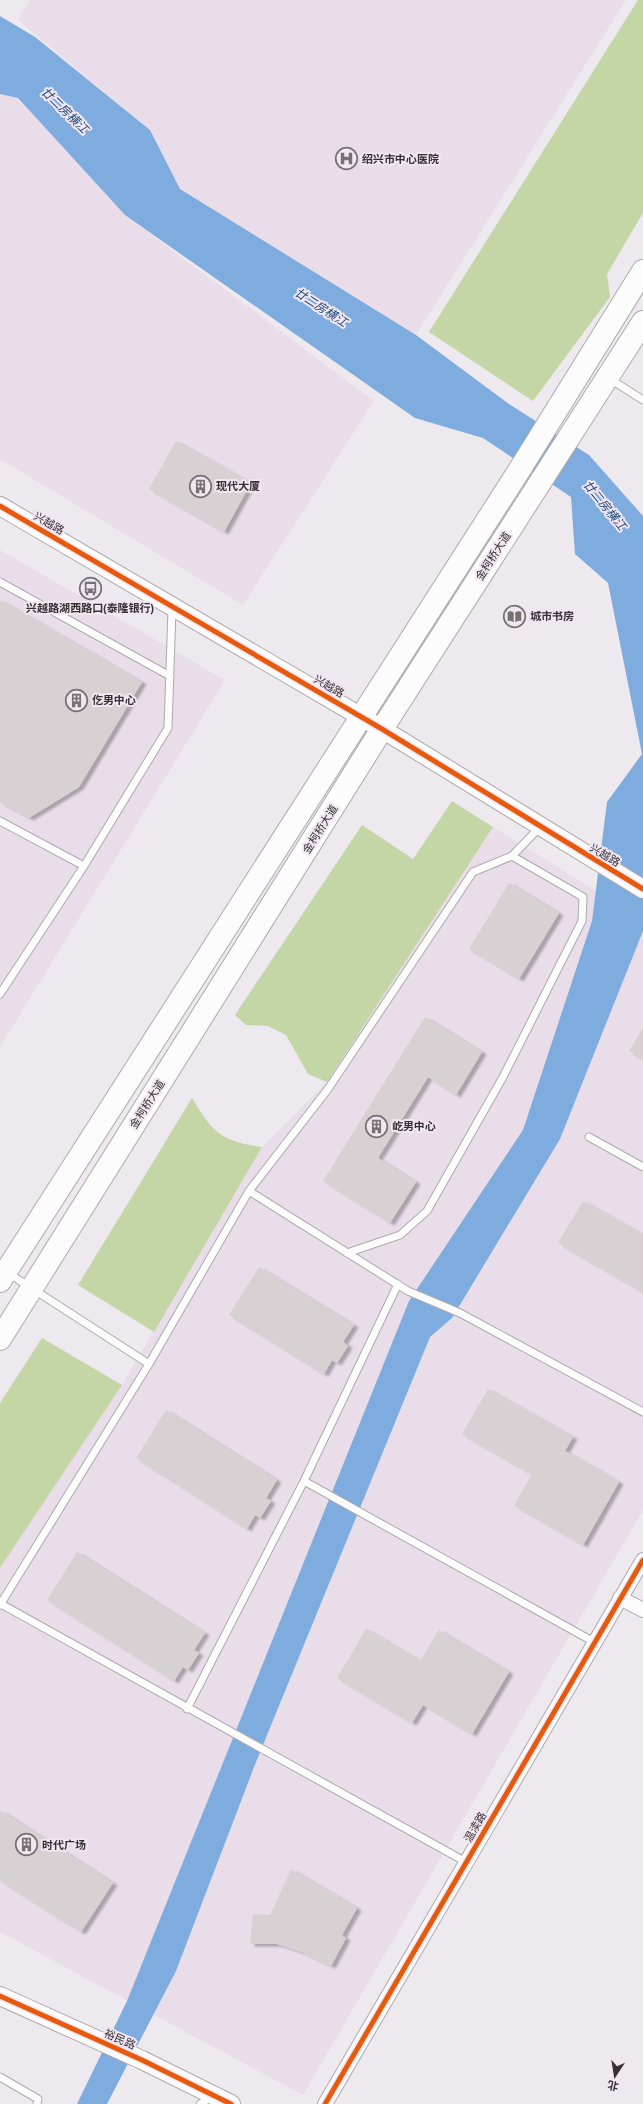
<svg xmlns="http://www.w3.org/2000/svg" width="643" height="2104" font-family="'PT Sans','Noto Sans SC',sans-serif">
  <defs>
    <filter id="shadow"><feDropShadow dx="4.5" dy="2.5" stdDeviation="1" flood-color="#0004"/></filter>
  </defs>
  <rect width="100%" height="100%" fill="#eee9ee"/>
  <path fill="#e8dde9" d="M 0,94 L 18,98 L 125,215 L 374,401 L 243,605 L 0,459 Z
    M 0,550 L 225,680 L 0,1047 Z
    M 493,827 L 643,920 L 643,1510 L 303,2095 L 0,1932 L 0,1568 L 122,1385 L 262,1147 L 327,1082 Z"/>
  <path fill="#e9dde9" d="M 30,0 L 626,0 L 416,335 L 180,189 L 150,130 L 18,20 Z"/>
  <path fill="#c4d6a6" d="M 638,0 L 643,0 L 643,213 L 607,274 L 610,297 L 533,401 L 429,332 Z
    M 452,801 L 493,827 L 327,1082 L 308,1074 L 286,1035 L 268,1026 L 246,1025 L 235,1015 L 362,825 L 413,859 Z
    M 192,1098 C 213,1133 221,1141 262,1147 L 154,1332 L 78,1285 Z
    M 42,1338 L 122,1385 L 0,1568 L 0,1403 Z"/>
  <path fill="#7eacde" d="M 0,16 L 35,37 L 150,130 L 180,189 L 416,335 L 509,404 L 589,455 L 643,516 L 643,931 L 560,1139 L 452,1318 L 430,1337 L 256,1762 L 176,1971 L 107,2104 L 77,2104 L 127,2001 L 409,1301 L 523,1130 L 592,921 L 607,802 L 642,754 L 608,583 L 575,554 L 571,497 L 483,438 L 415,418 L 125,215 L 18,98 L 0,94 Z"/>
  <path fill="#d7d1d3" filter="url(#shadow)" d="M 176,441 L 251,483 L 224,532 L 149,489 Z
    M 0,600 L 142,682 L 79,787 L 29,818 L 0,802 Z
    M 509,883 L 559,913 L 519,979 L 469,949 Z
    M 425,1017 L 482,1052 L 456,1095 L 428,1077 L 378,1158 L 416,1182 L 390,1223 L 323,1181 Z
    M 643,1027 L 643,1059 L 629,1051 Z
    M 583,1201 L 643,1235 L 643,1292 L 558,1243 Z
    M 259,1267 L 354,1325 L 343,1342 L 348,1346 L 337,1363 L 332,1360 L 324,1374 L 229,1315 Z
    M 488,1389 L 573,1437 L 565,1451 L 619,1482 L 583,1545 L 514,1505 L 532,1474 L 462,1434 Z
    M 166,1410 L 277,1480 L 266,1498 L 271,1501 L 260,1518 L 255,1515 L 247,1529 L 136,1458 Z
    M 77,1552 L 205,1633 L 194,1650 L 199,1653 L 188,1670 L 183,1667 L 174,1681 L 47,1600 Z
    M 366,1629 L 420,1661 L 439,1630 L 509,1672 L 472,1734 L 423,1705 L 412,1723 L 337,1678 Z
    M 0,1810 L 113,1883 L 81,1932 L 0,1881 Z
    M 291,1869 L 357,1908 L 342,1935 L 346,1938 L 331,1966 L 302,1952 L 277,1944 L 250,1944 L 253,1914 L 270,1915 Z"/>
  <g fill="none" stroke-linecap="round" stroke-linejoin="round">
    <defs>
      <path id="service" d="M 610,379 L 643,400
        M 0,582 L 170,676
        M 0,821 L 84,866
        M 0,994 L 84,866 L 168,728 L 172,609
        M 589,1137 L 643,1167
        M 249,1191 L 408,1291 L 460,1313 L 643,1412
        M 347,1253 L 400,1235 L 427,1211 L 503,1077 L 582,921 L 583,897 L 512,856
        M 8,1273 L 149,1364
        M 304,1481 L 594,1642
        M 1,1604 L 466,1862
        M 0,1605 L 149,1364 L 249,1191 L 328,1089 L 473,872 L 512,856 L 540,827
        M 187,1709 L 304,1481 L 398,1284
        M 0,2077 L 38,2099 L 37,2104
        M 200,2104 L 212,2097"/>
      <path id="minor" d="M 620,1598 L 643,1610
        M 325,2104 L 643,1560"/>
      <path id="tertiary" d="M 0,506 L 382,729 L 643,889
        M 0,1996 L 142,2060 L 231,2104"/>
      <path id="primary" d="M 0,1281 L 520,469 L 643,271
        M 0,1339 L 382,729 L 643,322"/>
    </defs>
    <use href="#service" stroke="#ada9ad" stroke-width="9"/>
    <use href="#minor" stroke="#ada9ad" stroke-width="16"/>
    <use href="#tertiary" stroke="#ada9ad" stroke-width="20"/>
    <use href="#primary" stroke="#ada9ad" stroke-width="24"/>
    <use href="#service" stroke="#fcfcfc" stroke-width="7"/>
    <use href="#minor" stroke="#fcfcfc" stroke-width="14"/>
    <use href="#tertiary" stroke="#fcfcfc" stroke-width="18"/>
    <use href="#primary" stroke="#fcfcfc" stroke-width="22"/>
    <defs>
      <path id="cycleway" d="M 0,506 L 382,729 L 643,889
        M 0,1996 L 142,2060 L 231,2104
        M 325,2104 L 643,1560"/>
    </defs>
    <use href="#cycleway" stroke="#f1e6f1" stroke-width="8"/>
    <use href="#cycleway" stroke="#e8590c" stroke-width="5"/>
  </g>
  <defs>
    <symbol id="hospital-ring" viewBox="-11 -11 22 22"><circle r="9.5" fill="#f1e6f1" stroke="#757175" stroke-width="1.5"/><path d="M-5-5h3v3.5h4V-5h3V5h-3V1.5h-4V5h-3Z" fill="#757175"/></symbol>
    <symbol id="building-ring" viewBox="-11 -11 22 22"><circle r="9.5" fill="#f1e6f1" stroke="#757175" stroke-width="1.5"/><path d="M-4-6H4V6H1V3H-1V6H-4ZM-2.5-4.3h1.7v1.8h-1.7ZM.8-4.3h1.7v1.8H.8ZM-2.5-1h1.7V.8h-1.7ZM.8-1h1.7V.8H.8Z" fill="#757175"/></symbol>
    <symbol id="bus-ring" viewBox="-11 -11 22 22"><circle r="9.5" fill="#f1e6f1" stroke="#757175" stroke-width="1.5"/><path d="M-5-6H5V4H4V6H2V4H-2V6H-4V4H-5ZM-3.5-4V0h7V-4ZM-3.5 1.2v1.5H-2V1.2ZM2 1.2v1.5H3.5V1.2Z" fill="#757175"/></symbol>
    <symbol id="library-ring" viewBox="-11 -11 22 22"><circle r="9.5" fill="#f1e6f1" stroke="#757175" stroke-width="1.5"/><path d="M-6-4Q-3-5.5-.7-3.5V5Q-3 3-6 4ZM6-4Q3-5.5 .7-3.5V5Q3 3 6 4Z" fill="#757175"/></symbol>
  </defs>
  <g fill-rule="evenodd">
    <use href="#hospital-ring" x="334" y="146" width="25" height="25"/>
    <use href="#building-ring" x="188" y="474" width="25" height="25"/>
    <use href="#bus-ring" x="78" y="576" width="25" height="25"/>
    <use href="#library-ring" x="502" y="604" width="25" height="25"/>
    <use href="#building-ring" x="64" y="688" width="25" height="25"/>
    <use href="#building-ring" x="364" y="1114" width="25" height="25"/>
    <use href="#building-ring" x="14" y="1832" width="25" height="25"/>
  </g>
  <g text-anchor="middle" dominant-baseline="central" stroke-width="4" stroke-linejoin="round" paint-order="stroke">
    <g font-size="11" font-weight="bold" fill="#343034" stroke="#f1e6f1" text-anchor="start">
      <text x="362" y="159">绍兴市中心医院</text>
      <text x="216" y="486">现代大厦</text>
      <text x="90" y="608" text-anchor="middle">兴越路湖西路口(泰隆银行)</text>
      <text x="530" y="616">城市书房</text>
      <text x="92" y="700">仡男中心</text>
      <text x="392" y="1126">屹男中心</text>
      <text x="42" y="1845">时代广场</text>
    </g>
    <g font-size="11" fill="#343034" stroke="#f1e6f1">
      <text transform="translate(49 523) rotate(30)">兴越路</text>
      <text transform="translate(493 556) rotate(-57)">金柯桥大道</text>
      <text transform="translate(329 686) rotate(30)">兴越路</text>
      <text transform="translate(320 829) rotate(-58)">金柯桥大道</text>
      <text transform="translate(605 855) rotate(31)">兴越路</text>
      <text transform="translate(147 1104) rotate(-58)">金柯桥大道</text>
      <text transform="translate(475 1827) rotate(-60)">温渎路</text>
      <text transform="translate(120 2039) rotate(24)">裕民路</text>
    </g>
    <g font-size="12" font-style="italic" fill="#184775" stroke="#f1e6f1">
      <text transform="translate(65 110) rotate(44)">廿二房横江</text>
      <text transform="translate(321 307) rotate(33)">廿二房横江</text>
      <text transform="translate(605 505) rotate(51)">廿二房横江</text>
    </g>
  </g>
  <g transform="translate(615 2076) rotate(192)" stroke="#f1e6f1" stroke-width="3" paint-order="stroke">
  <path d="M0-3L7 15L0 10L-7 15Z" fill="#343034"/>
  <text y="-6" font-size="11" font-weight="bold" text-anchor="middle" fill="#343034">北</text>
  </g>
</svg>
